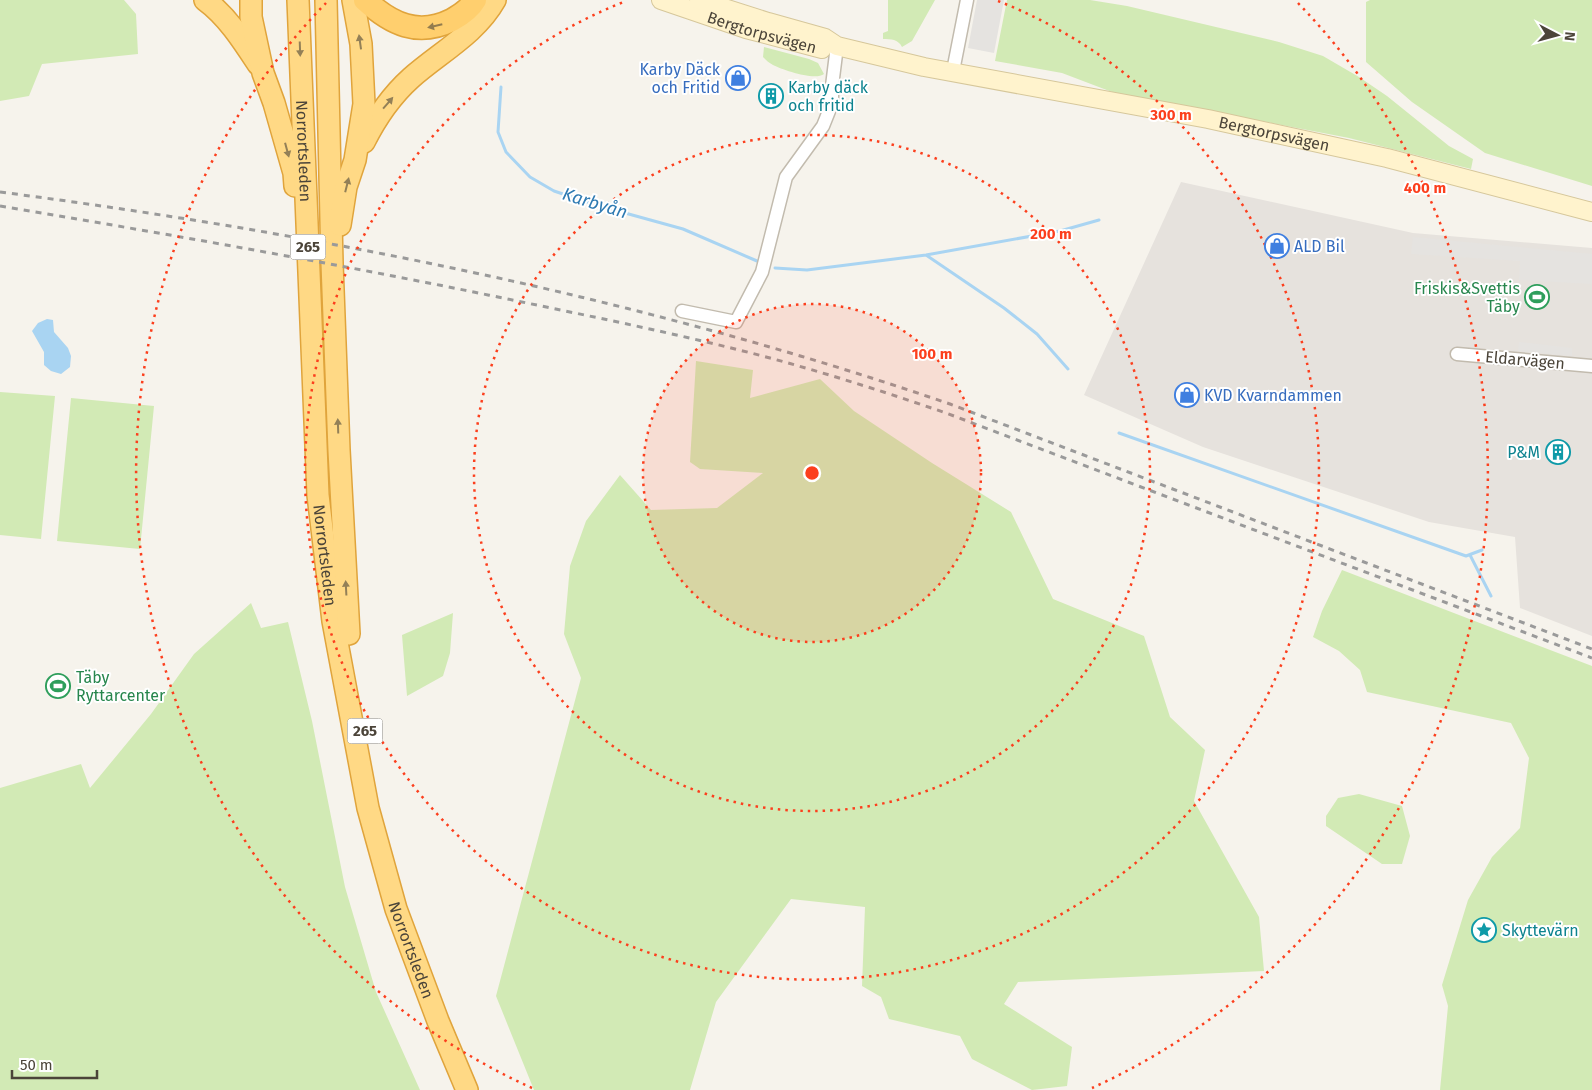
<svg xmlns="http://www.w3.org/2000/svg" width="1592" height="1090" font-family="'Fira Sans',sans-serif">
  <rect width="100%" height="100%" fill="#f6f3ec"/>
  <path fill="#e6e2dd" d="M 1181,182 L 1413,233 L 1592,248 L 1592,636 L 1520,608 L 1515,537 L 1429,522 L 1203,447 L 1084,395 Z"/>
  <path fill="#d2eab5" d="M 0,0 L 124,0 L 136,14 L 138,54 L 42,64 L 29,96 L 0,101 Z
    M 888,0 L 935,0 L 912,41 L 902,47 C 898,39 891,39 883,39 L 883,33 L 888,31 Z
    M 1007,0 L 1090,0 L 1127,6 L 1279,42 L 1323,56 L 1359,77 L 1387,96 L 1449,146 L 1473,159 L 1471,169 L 1349,138 L 1112,92 L 1062,73 L 995,61 Z
    M 1370,0 L 1592,0 L 1592,186 L 1485,153 L 1412,102 L 1366,62 L 1366,2 Z
    M 764,47 L 809,59 L 818,63 L 824,74 C 815,81 783,70 773,65 C 769,63 766,60 763,57 Z
    M 696,361 L 753,370 L 750,398 L 820,379 L 854,411 L 932,463 L 1011,512 L 1053,599 L 1144,636 L 1170,717 L 1205,750 L 1194,801 L 1259,917 L 1264,971 L 1018,982 L 1004,1004 L 1072,1047 L 1067,1086 L 1032,1090 L 972,1059 L 960,1036 L 889,1019 L 881,997 L 862,986 L 865,907 L 791,899 L 716,1002 L 690,1090 L 534,1090 L 496,996 L 581,678 L 564,634 L 570,566 L 586,521 L 620,475 L 651,510 L 717,508 L 763,473 L 700,469 L 690,462 Z
    M 0,392 L 55,396 L 41,539 L 0,535 Z
    M 71,398 L 154,406 L 140,549 L 57,541 Z
    M 1342,570 L 1592,666 L 1592,1090 L 1440,1090 L 1448,1006 L 1442,985 L 1468,900 L 1492,857 L 1520,828 L 1529,758 L 1511,723 L 1367,692 L 1360,670 L 1339,651 L 1313,637 L 1322,611 Z
    M 251,603 L 261,628 L 288,622 L 312,721 L 345,887 L 376,992 L 420,1090 L 0,1090 L 0,788 L 81,764 L 90,788 L 151,714 L 194,654 Z
    M 453,613 L 450,653 L 443,676 L 407,696 L 402,635 Z
    M 1359,794 L 1402,806 L 1410,836 L 1402,864 L 1382,864 L 1326,826 L 1326,816 L 1338,798 Z"/>
  <path fill="#e5e3e0" d="M 977,0 L 1004,0 L 994,53 L 968,48 Z
    M 1413,237 L 1592,254 L 1592,284 L 1519,280 L 1520,261 L 1411,254 Z
    M 1519,342 L 1572,348 L 1572,356 L 1518,351 Z"/>
  <path fill="#a9d4f2" d="M 47,319 L 53,320 L 54,332 L 68,348 L 71,356 L 70,367 L 61,374 L 51,371 L 44,365 L 44,352 L 32,331 L 38,323 Z"/>
  <g fill="none" stroke-linecap="round" stroke-linejoin="round">
    <path stroke="#a9d4f2" stroke-width="3" d="M 501,87 L 498,132 L 506,152 L 530,177 L 554,191 L 596,205 L 683,229 L 757,261
      M 926,255 L 1004,308 L 1037,334 L 1068,369
      M 775,268 L 807,270 L 926,255 L 1060,231 L 1099,220
      M 1119,433 L 1466,556 L 1482,550
      M 1470,555 L 1491,596"/>
    <defs>
      <path id="minor" d="M 953,71 L 967,0
        M 682,311 L 736,322 L 762,272 L 786,177 L 823,126 L 829,111 L 832,99 L 832,86 L 837,46
        M 1457,354 L 1592,366"/>
      <g id="secondary">
        <path id="s1" d="M 661,0 L 746,29 L 822,49"/>
        <path id="s2" d="M 699,0 L 768,22 L 825,38 L 837,46 L 924,67 L 1208,119 L 1387,158 L 1592,212"/>
      </g>
      <g id="trunk">
        <path d="M 205,0 C 227,16 243,41 258,64"/>
        <path d="M 251,0 L 251,17 L 263,73 L 274,103 L 294,173 L 295,186"/>
        <path id="s3" d="M 298,0 L 318,495 L 333,621 L 368,808 L 396,909 L 438,1021 L 467,1090"/>
        <path d="M 326,0 L 332,263 L 339,450 L 349,634"/>
        <path d="M 364,142 C 376,118 391,96 411,78 C 439,53 476,34 495,0"/>
        <path d="M 340,225 L 346,187 L 355,160 L 364,104 L 361,44 L 353,0"/>
      </g>
      <path id="motorway" d="M 365,0 C 391,24 418,37 452,20 C 461,15 470,9 475,0"/>
    </defs>
    <use href="#minor" stroke="#c2bbae" stroke-width="15"/>
    <use href="#secondary" stroke="#d6c79b" stroke-width="20"/>
    <use href="#trunk" stroke="#e0a43c" stroke-width="24"/>
    <use href="#motorway" stroke="#e0a43c" stroke-width="25"/>
    <use href="#minor" stroke="#fff" stroke-width="12"/>
    <use href="#secondary" stroke="#fff3cd" stroke-width="18"/>
    <use href="#trunk" stroke="#ffd985" stroke-width="21"/>
    <use href="#motorway" stroke="#ffcf6e" stroke-width="22"/>
    <path stroke="#9a9a9a" stroke-width="3" stroke-dasharray="6 6" stroke-linecap="butt" d="M 0,192 C 322,234 642,298 950,404 L 1592,649
      M 0,206 C 167,234 333,263 498,297 C 589,316 680,334 770,358 C 829,374 888,393 946,413 L 1592,658"/>
  </g>
  <defs><path id="oneway-solid" d="M-6-.8H1V-3.2L6.5 0L1 3.2V.8H-6Z" transform="scale(1.25)"/></defs>
  <use fill="#937c4e" href="#oneway-solid" transform="translate(435 26) rotate(167)"/>
  <g fill="#938057">
    <use href="#oneway-solid" transform="translate(360 42) rotate(-98)"/>
    <use href="#oneway-solid" transform="translate(300 49) rotate(88)"/>
    <use href="#oneway-solid" transform="translate(388 103) rotate(-49)"/>
    <use href="#oneway-solid" transform="translate(287 150) rotate(75)"/>
    <use href="#oneway-solid" transform="translate(347 185) rotate(-76)"/>
    <use href="#oneway-solid" transform="translate(338 426) rotate(-92)"/>
    <use href="#oneway-solid" transform="translate(346 588) rotate(-93)"/>
  </g>
  <circle cx="812" cy="473" r="169" fill="#fc3f1d" fill-opacity=".12"/>
  <g fill="none" stroke="#fc3f1d" stroke-width="2.5" stroke-dasharray="2.5 5">
    <circle cx="812" cy="473" r="169"/>
    <circle cx="812" cy="473" r="338"/>
    <path d="M998 1A507 507 0 1 1 626 1"/>
    <path d="M532 1088A676 676 0 0 1 326 3M1298 3A676 676 0 0 1 1092 1088"/>
  </g>
  <defs>
    <symbol id="shop-ring" viewBox="-11 -11 22 22"><circle r="9.5" fill="#fff" stroke="#3f7fe0" stroke-width="1.5"/><path d="M-5-2.5h2.3a2.7 3.5 0 0 1 5.4 0H5L5.5 6h-11ZM-1.5-2.5h3a1.5 2.3 0 0 0-3 0Z" fill="#3f7fe0"/></symbol>
    <symbol id="building-ring" viewBox="-11 -11 22 22"><circle r="9.5" fill="#fff" stroke="#0f9aa8" stroke-width="1.5"/><path d="M-4-6H4V6H1V3H-1V6H-4ZM-2.5-4.3h1.7v1.8h-1.7ZM.8-4.3h1.7v1.8H.8ZM-2.5-1h1.7V.8h-1.7ZM.8-1h1.7V.8H.8Z" fill="#0f9aa8"/></symbol>
    <symbol id="stadium-ring" viewBox="-11 -11 22 22"><circle r="9.5" fill="#fff" stroke="#2e9e5b" stroke-width="1.5"/><path d="M0-5a6.5 5 0 1 0 0 10a6.5 5 0 1 0 0-10ZM-3.5-1.8h7v3.6h-7Z" fill="#2e9e5b"/></symbol>
    <symbol id="sight-ring" viewBox="-11 -11 22 22"><circle r="9.5" fill="#fff" stroke="#0f9aa8" stroke-width="1.5"/><path d="M0-6L1.8-2.2L6-1.7L2.9 1.2L3.7 5.4L0 3.3L-3.7 5.4L-2.9 1.2L-6-1.7L-1.8-2.2Z" fill="#0f9aa8"/></symbol>
  </defs>
  <g fill-rule="evenodd">
    <use href="#shop-ring" x="724" y="64" width="28" height="28"/>
    <use href="#building-ring" x="757" y="82" width="28" height="28"/>
    <use href="#shop-ring" x="1263" y="232" width="28" height="28"/>
    <use href="#stadium-ring" x="1523" y="283" width="28" height="28"/>
    <use href="#shop-ring" x="1173" y="381" width="28" height="28"/>
    <use href="#building-ring" x="1544" y="438" width="28" height="28"/>
    <use href="#stadium-ring" x="44" y="672" width="28" height="28"/>
    <use href="#sight-ring" x="1470" y="916" width="28" height="28"/>
  </g>
  <g text-anchor="middle" dominant-baseline="central" stroke-width="4" stroke-linejoin="round" paint-order="stroke">
    <g fill="#fff" stroke="#817c74" stroke-width="1">
      <rect x="290.5" y="234.5" width="35" height="25" rx="4"/>
      <rect x="347.5" y="718.5" width="35" height="25" rx="4"/>
    </g>
    <g font-size="15" font-weight="bold" fill="#4b4439">
      <text x="308" y="247">265</text>
      <text x="365" y="731">265</text>
    </g>
    <g font-size="16" fill="#4b4439" stroke="#fff">
      <text stroke="none"><textPath href="#s1" startOffset="106">Bergtorpsvägen</textPath></text>
      <text stroke="none"><textPath href="#s2" startOffset="592">Bergtorpsvägen</textPath></text>
      <text stroke="none"><textPath href="#s3" startOffset="151">Norrortsleden</textPath></text>
      <text transform="translate(1525 360) rotate(5)">Eldarvägen</text>
      <text stroke="none"><textPath href="#s3" startOffset="556">Norrortsleden</textPath></text>
      <text stroke="none"><textPath href="#s3" startOffset="961">Norrortsleden</textPath></text>
    </g>
    <g font-size="16" fill="#366cbe" stroke="#fff" text-anchor="start">
      <text x="720" y="69" text-anchor="end">Karby Däck<tspan x="720" dy="18">och Fritid</tspan></text>
      <text x="1294" y="246">ALD Bil</text>
      <text x="1204" y="395">KVD Kvarndammen</text>
    </g>
    <g font-size="16" fill="#0d838f" stroke="#fff" text-anchor="start">
      <text x="788" y="87">Karby däck<tspan x="788" dy="18">och fritid</tspan></text>
      <text x="1540" y="452" text-anchor="end">P&amp;M</text>
      <text x="1502" y="930">Skyttevärn</text>
    </g>
    <g font-size="16" fill="#27864d" stroke="#fff" text-anchor="end">
      <text x="1520" y="288">Friskis&amp;Svettis<tspan x="1520" dy="18">Täby</tspan></text>
      <text x="76" y="677" text-anchor="start">Täby<tspan x="76" dy="18">Ryttarcenter</tspan></text>
    </g>
    <g font-size="18" font-style="italic" fill="#2e7ab2" stroke="#fff">
      <text transform="translate(595 203) rotate(17)">Karbyån</text>
    </g>
  </g>
  <circle cx="812" cy="473" r="8" fill="#fc3f1d" stroke="#fff" stroke-width="2.5"/>
  <g font-size="15" text-anchor="middle" font-weight="bold" fill="#fc3f1d" stroke="#fff" stroke-width="4" stroke-linejoin="round" paint-order="stroke">
    <text x="1171" y="120">300 m</text>
    <text x="1425" y="193">400 m</text>
    <text x="1051" y="239">200 m</text>
    <text x="932" y="359">100 m</text>
  </g>
  <g transform="translate(1557 35) rotate(96)" stroke="#ffffff" stroke-width="4" paint-order="stroke">
  <path d="M0-4L9 19L0 12L-9 19Z" fill="#4b4439"/>
  <text y="-8" font-size="14" font-weight="bold" text-anchor="middle" fill="#4b4439">N</text>
  </g>
  <path d="M12 1070v8h85v-8" fill="none" stroke="#4b4439" stroke-width="2.5"/>
  <text x="20" y="1070" font-size="15" fill="#4b4439" stroke="#ffffff" stroke-width="4" paint-order="stroke">50 m</text>
</svg>
